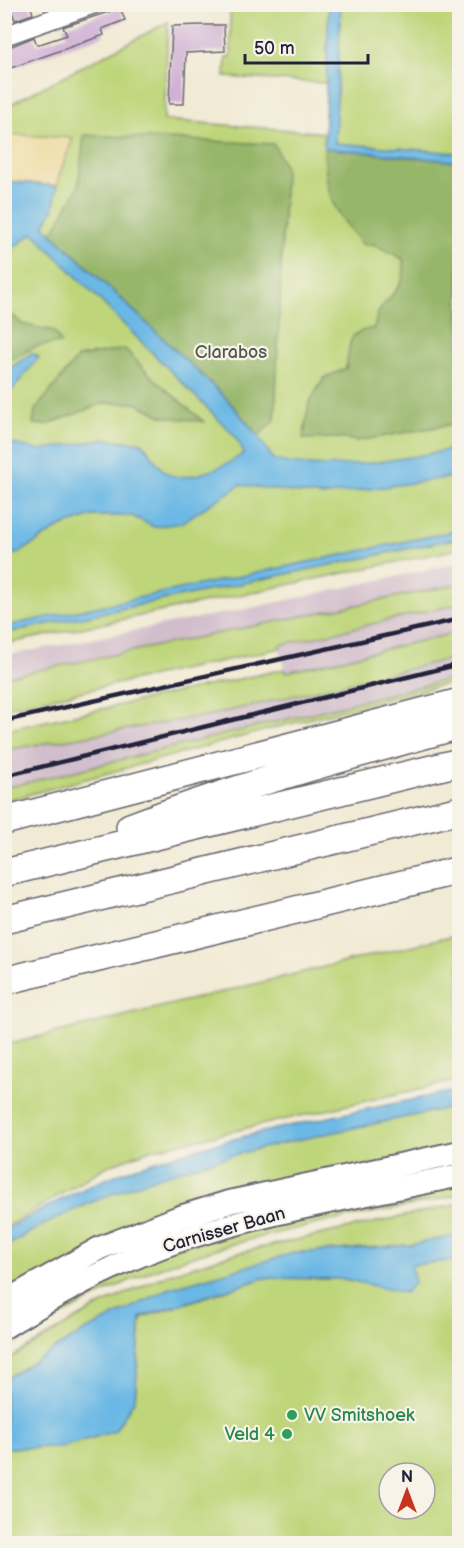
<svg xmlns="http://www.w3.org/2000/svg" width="464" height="1548" font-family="'Balsamiq Sans',sans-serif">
  <rect width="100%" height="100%" fill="#f7f3e8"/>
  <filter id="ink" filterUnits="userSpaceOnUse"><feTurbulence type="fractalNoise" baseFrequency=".0167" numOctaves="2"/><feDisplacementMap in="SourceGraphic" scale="12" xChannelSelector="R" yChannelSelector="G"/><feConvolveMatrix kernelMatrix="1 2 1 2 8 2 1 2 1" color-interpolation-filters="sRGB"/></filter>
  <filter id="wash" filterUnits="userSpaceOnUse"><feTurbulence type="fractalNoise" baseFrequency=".008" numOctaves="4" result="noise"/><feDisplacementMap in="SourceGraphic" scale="24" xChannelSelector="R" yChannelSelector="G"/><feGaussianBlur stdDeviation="1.35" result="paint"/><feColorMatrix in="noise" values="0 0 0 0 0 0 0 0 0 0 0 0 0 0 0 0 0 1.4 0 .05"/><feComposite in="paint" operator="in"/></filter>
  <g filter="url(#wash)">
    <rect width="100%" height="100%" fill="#f1ead4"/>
    <path fill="#d1bdcc" d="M 459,563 L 459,584 L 5,677 L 4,656 L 246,609 Z
      M 459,604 L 459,632 L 286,672 L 279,645 Z
      M 459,657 L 459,677 L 5,788 L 5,750 L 216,714 Z"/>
    <path fill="#bed579" stroke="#707c5a" stroke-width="1.5" fill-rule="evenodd" d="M 230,5 L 329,5 L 326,83 L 225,77 L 226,57 L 231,57 Z
      M 333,5 L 459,5 L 459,533 L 115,610 L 459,538 L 459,549 L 5,644 L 5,107 L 168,22 L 164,120 L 327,133 Z
      M 459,584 L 459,604 L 280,645 L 280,648 L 250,655 L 5,708 L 5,677 Z
      M 459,632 L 459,657 L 216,714 L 5,750 L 5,730 L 285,669 L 286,672 Z
      M 459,677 L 459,681 L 285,725 L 5,801 L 5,788 Z
      M 459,934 L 459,1080 L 150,1150 L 107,1166 L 5,1228 L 5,1045 Z
      M 459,1106 L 459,1146 L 210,1201 L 5,1292 L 5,1247 C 28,1234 52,1218 76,1207 C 197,1153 331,1134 459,1106 Z
      M 459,1180 L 459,1195 C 367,1215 263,1231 175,1262 C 114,1284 59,1316 5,1350 L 5,1334 L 166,1250 Z
      M 459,1204 L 459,1235 L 410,1245 L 294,1253 L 85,1331 L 5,1379 L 5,1361 L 97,1307 L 166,1275 L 233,1254 Z
      M 459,1260 L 459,1543 L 5,1543 L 5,1448 L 62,1447 L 135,1399 L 141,1318 L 264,1278 L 344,1279 L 405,1292 L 411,1265 ZM 389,1473 L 425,1473 L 425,1509 L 389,1509 Z"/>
    <path fill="#96b669" stroke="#5c6c52" stroke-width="1.5" d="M 84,135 L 274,144 L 285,168 L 275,420 L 258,436 L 226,398 L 52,234 L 78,187 Z
      M 324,148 L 459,162 L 459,423 L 357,441 L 340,438 L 303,439 L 309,403 L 324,378 L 346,368 C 351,343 345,332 374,328 C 376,322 376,315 380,310 C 393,290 408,286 403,259 L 373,244 L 363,245 C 330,206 327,198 324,148 Z
      M 5,308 L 22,324 L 54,331 L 61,343 L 37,346 L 5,362 Z
      M 125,349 L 151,376 L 204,422 L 161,416 L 136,403 L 104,403 L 46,425 L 33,424 L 35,410 L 78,357 Z"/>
    <path fill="#eeda9e" stroke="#887e6c" stroke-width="1.5" d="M 4,134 L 73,138 L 59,176 L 57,186 L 5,181 Z"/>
    <path fill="#6bb8e5" stroke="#466d90" stroke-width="1.5" d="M 329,5 L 341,5 L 335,143 L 459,153 L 459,162 L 324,148 Z
      M 5,181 L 57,186 L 54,208 L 44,226 L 226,398 L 258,436 L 274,460 C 330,474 402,459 459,448 L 459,476 L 322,496 L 240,485 L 181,523 L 154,527 L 132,516 L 93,516 L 62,526 L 19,553 L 5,556 L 5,442 L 39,450 L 106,439 L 142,443 C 149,450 159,467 165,472 C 183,486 229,465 244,453 L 235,436 L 33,233 L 5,254 Z
      M 32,353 L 39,357 L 5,399 L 5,372 Z
      M 459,530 L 459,538 L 5,633 L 5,626 Z
      M 459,1090 L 459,1106 C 304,1140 142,1162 5,1247 L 5,1230 C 51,1204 98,1179 149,1163 C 250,1131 356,1112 459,1090 Z
      M 459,1235 L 459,1260 L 411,1265 L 415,1282 L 405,1293 L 344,1279 L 264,1278 L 141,1317 L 135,1399 L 115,1431 L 62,1447 L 5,1448 L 5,1379 L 85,1331 L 170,1288 L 294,1253 L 410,1245 Z"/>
    <g id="blocks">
      <path fill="#d0b1d6" d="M 17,4 L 30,4 L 33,14 L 15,20 L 10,7 Z
        M 120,8 L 125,20 L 102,29 L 104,35 L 8,69 L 4,49 L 34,37 L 37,45 L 67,35 L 63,27 Z
        M 203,25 L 224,25 L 225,51 L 186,53 L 184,104 L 169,104 L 172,26 Z"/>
    </g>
  </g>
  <g filter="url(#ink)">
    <use href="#blocks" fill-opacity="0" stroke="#6a6871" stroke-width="1.5"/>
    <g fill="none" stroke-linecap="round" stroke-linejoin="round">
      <defs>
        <path id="minor" d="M 4,36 L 94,4"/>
        <path id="major" d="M 4,1302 L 100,1248 L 177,1218 L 229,1202 L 460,1152
          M 4,1327 C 62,1292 120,1260 184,1239 C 274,1210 368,1195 460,1175"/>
        <path id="highway" d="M 4,821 L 460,702
          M 130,827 C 238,786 348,756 460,725
          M 4,873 L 460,762
          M 4,920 L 460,810
          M 4,981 L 460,870"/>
      </defs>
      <use href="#minor" stroke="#6a6871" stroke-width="21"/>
      <use href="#major" stroke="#6a6871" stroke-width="26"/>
      <use href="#highway" stroke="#6a6871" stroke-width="30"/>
      <use href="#minor" stroke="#fff" stroke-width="18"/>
      <use href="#major" stroke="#fff" stroke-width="22"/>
      <use href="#highway" stroke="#fff" stroke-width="27"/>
      <path stroke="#22223b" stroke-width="4.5" d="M 4,721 L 460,619
        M 4,776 L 460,664"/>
    </g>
  </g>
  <g fill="#2e9e5b" stroke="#f7f3e8" stroke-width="2">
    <circle cx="292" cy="1415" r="6"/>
    <circle cx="287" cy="1434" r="6"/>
  </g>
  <g text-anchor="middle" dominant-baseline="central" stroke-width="4.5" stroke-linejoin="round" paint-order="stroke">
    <g font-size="18" fill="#51584e" stroke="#f7f3e8">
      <text x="231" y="352">Clarabos</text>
    </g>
    <g font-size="18" fill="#22223b" stroke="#f7f3e8">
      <text transform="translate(224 1230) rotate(-16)">Carnisser Baan</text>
    </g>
    <g font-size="18" fill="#27864d" stroke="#f7f3e8" text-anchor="start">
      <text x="304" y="1415">VV Smitshoek</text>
      <text x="275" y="1434" text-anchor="end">Veld 4</text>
    </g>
  </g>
  <rect width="464" height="1548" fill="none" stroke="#f7f3e8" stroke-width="24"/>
  <g transform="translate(407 1491)"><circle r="28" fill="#f7f3e8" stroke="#a29fa3" stroke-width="1.5"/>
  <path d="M0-4.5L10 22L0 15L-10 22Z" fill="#c8321e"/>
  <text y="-9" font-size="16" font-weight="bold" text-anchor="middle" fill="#22223b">N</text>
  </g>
  <path d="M245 54v9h123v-9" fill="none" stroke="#22223b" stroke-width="3"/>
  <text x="254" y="54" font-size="18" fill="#22223b" stroke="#f7f3e8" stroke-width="4.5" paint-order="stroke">50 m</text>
</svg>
